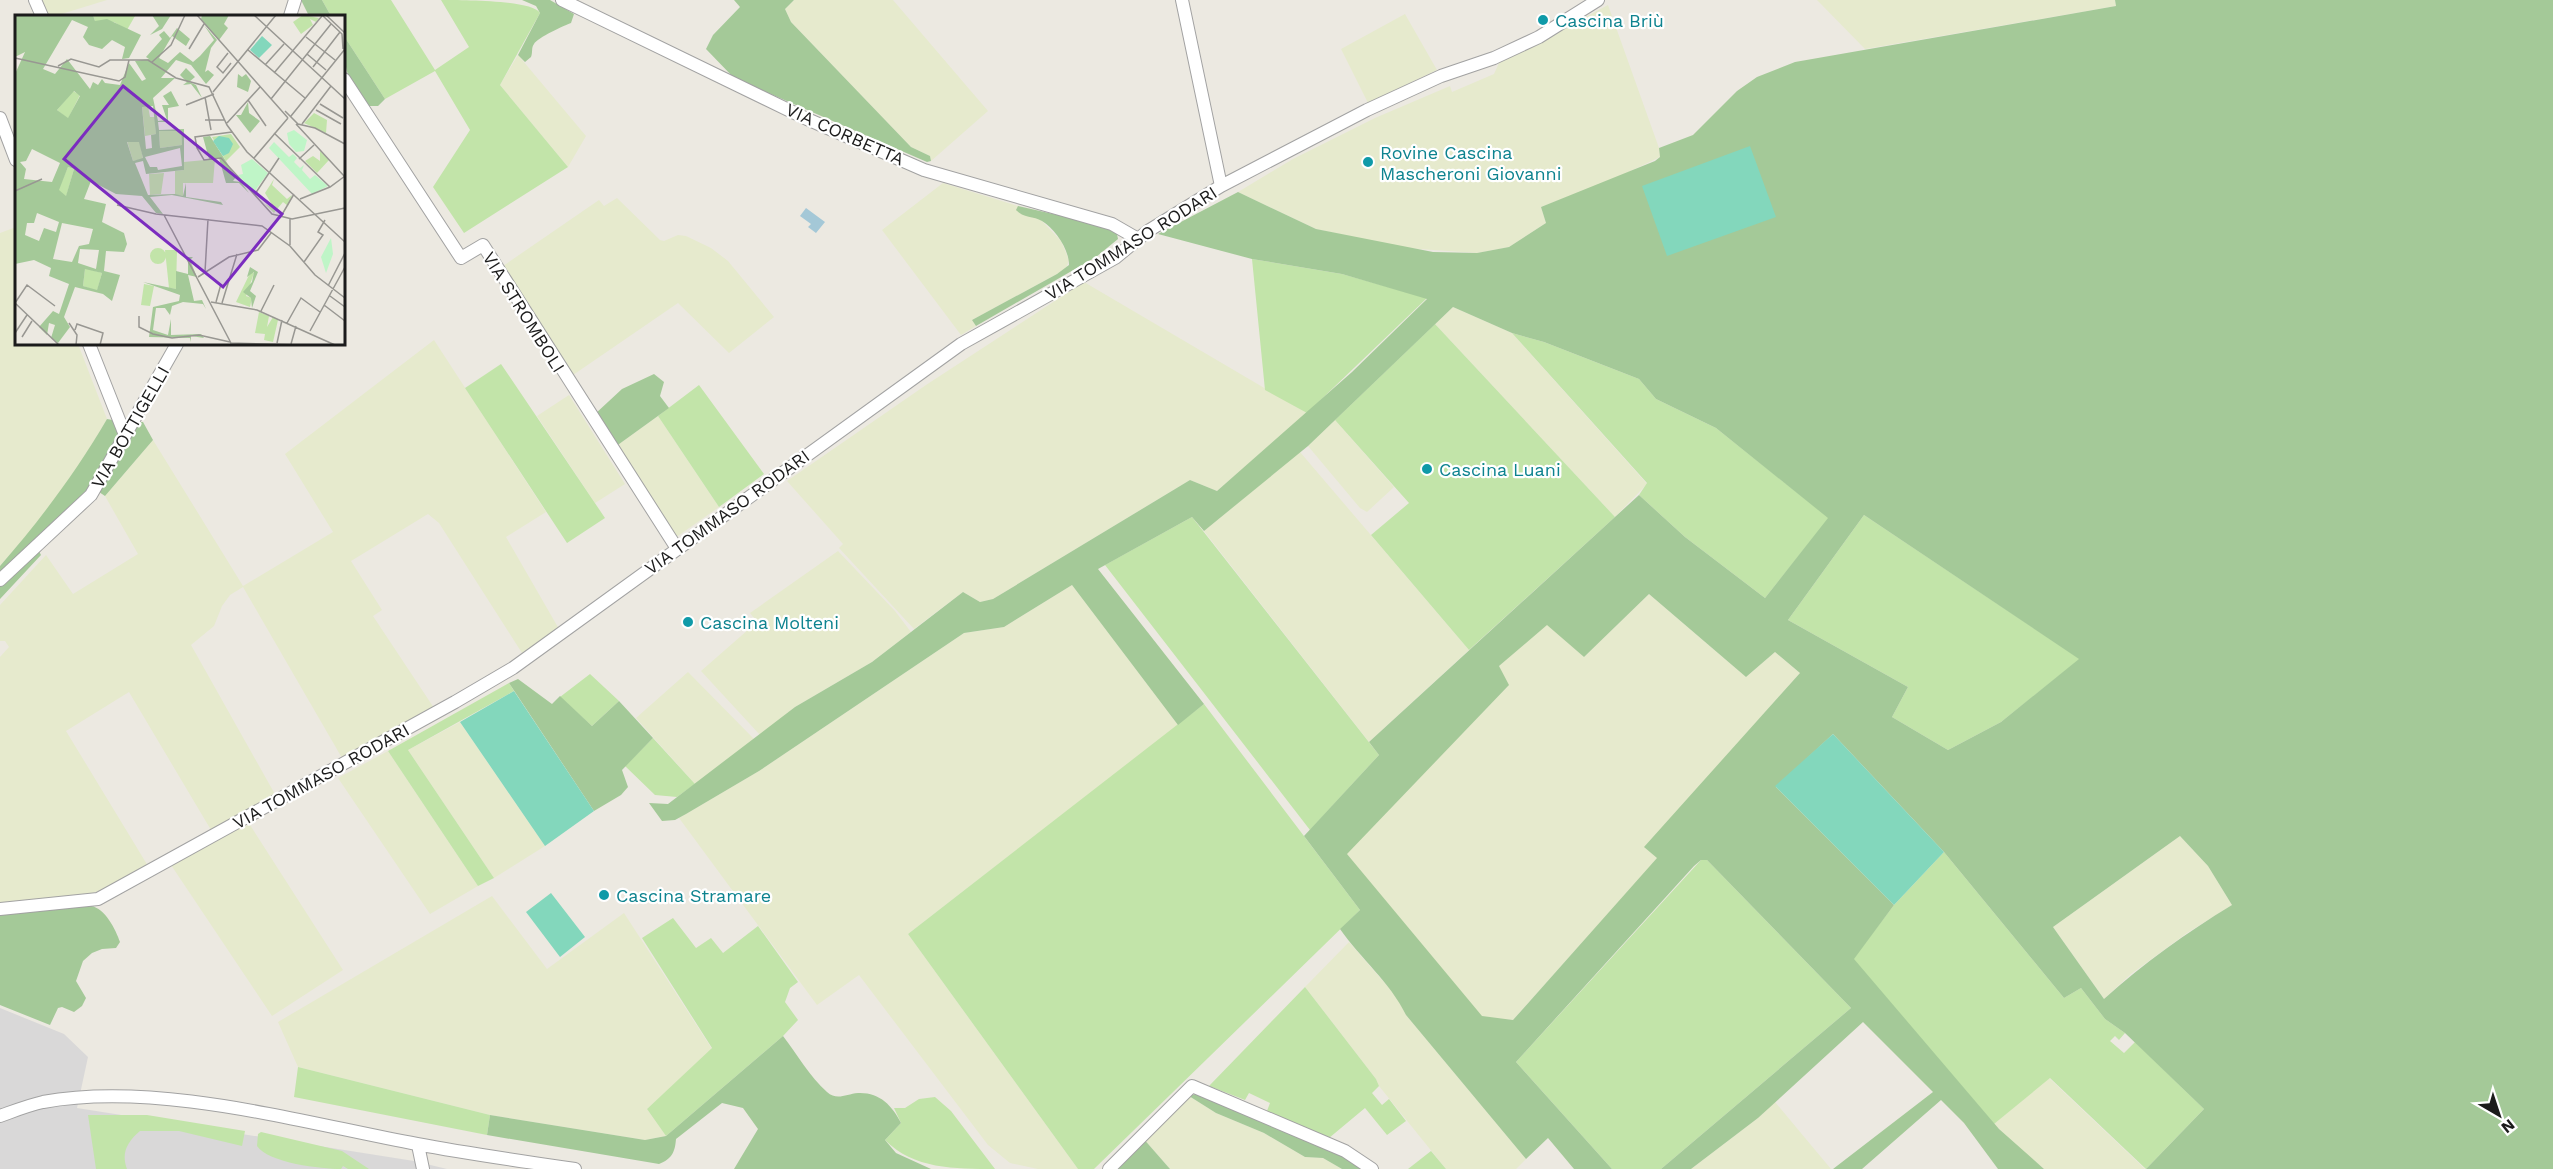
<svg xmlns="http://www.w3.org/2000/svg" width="2553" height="1169" font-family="'Work Sans',sans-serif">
  <rect width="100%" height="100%" fill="#ece9e1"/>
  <path fill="#d9d8d8" d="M 0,1008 L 64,1034 L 88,1057 L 77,1108 L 414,1161 L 447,1169 L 0,1169 Z"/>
  <path fill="#e6eacd" d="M 39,0 L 107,0 L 55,16 L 45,16 Z
    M 794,0 L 893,0 L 988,111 L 931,161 L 930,156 L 911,147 L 791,22 L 785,9 Z
    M 1817,0 L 2115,0 L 2116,6 L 1865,49 Z
    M 1608,5 L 1659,148 L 1660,157 L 1614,179 L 1541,207 L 1546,223 L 1509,247 L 1477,253 L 1405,248 L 1316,229 L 1238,192 L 1293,159 L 1375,118 L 1450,86 L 1452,92 L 1494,74 L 1499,63 Z
    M 1405,14 L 1437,70 L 1368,103 L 1341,49 Z
    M 518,55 L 586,136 L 568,167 L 500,85 Z
    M 943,183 L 1018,206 L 1041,220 L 1061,241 L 1069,260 L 1066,269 L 972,320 L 976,326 L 961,335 L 882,230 Z
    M 617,198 L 660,240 L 664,241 L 678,235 L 686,236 L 711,248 L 728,261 L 774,317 L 729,353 L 678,303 L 573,375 L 503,266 L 599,200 L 604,206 Z
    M 16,227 L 16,344 L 78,344 L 107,419 L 77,470 L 33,528 L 0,566 L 0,233 Z
    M 1084,282 L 1307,413 L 1217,491 L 1190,480 L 993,599 L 980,602 L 963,592 L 914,629 L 839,548 L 843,544 L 787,481 L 926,385 Z
    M 1453,307 L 1512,333 L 1647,484 L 1615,517 L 1435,324 Z
    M 434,340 L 546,512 L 506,537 L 559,629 L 522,653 L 439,523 L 428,514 L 351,561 L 382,610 L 373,616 L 434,708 L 342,758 L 243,587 L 230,595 L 222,606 L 214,626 L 191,645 L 276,796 L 211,830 L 129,692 L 66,731 L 148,866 L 102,890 L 83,896 L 0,904 L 0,657 L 9,647 L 5,641 L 0,641 L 0,605 L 46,555 L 73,594 L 138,554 L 105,496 L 153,440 L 243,586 L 333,532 L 285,454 Z
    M 569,395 L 625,484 L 595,503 L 537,416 Z
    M 658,416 L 719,507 L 675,538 L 615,447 Z
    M 1335,420 L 1394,487 L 1367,512 L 1360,508 L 1308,446 Z
    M 1300,452 L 1469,650 L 1369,742 L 1204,531 Z
    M 838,551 L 895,611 L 911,632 L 872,662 L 795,707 L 760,735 L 701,671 L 757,622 L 750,613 Z
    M 1072,585 L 1178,725 L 908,934 L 1078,1169 L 1038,1169 L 1010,1163 L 988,1145 L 859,975 L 817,1005 L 679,818 L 759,771 L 964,633 L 1004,627 Z
    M 1649,594 L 1746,677 L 1775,652 L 1800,673 L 1645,847 L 1658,858 L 1513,1020 L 1482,1017 L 1346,854 L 1508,686 L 1499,666 L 1547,624 L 1584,657 Z
    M 688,672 L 754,739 L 695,784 L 636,718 Z
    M 460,722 L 545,846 L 494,878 L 408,750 Z
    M 388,751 L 478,886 L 430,914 L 338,778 Z
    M 250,825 L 343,970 L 272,1016 L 171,865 L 240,827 Z
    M 2180,836 L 2208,866 L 2232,905 L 2187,933 L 2131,974 L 2104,999 L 2053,927 Z
    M 492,896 L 547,969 L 624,913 L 712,1049 L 647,1109 L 666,1136 L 645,1140 L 490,1115 L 298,1067 L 278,1022 Z
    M 1349,942 L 1396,996 L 1406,1015 L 1526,1159 L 1516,1169 L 1446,1169 L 1379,1086 L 1376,1079 L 1305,987 Z
    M 2049,1078 L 2145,1169 L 2044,1169 L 2011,1141 L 1994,1124 Z
    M 1189,1096 L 1216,1113 L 1264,1133 L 1305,1157 L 1323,1158 L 1342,1169 L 1170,1169 L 1142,1137 Z
    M 1775,1102 L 1831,1169 L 1691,1169 L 1758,1118 Z"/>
  <path fill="#c2e4a9" d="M 322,0 L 391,0 L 435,70 L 469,47 L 441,0 C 461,0 532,0 540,13 L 500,85 L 568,167 L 464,233 L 433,187 L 470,130 L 435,71 L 385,99 L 344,36 L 344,16 L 331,16 Z
    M 1252,259 L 1342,274 L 1427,298 L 1307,413 L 1265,390 Z
    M 1435,324 L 1615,517 L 1469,650 L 1371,535 L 1409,503 L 1335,420 Z
    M 1512,333 L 1544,342 L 1639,379 L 1656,399 L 1716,428 L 1829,518 L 1765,598 L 1685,537 L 1639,495 L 1647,483 Z
    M 501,364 L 605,518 L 567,543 L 465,388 Z
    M 699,385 L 764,474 L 719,507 L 658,416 Z
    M 1864,515 L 2080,659 L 2001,722 L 1948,750 L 1892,717 L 1908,687 L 1788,620 Z
    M 1192,517 L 1379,755 L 1310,830 L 1105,565 Z
    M 590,674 L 619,701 L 592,726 L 560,697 Z
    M 509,683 L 514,691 L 408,750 L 494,878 L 478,886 L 388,751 Z
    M 1204,704 L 1360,910 L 1094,1169 L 1078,1169 L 908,934 Z
    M 653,738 L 695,784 L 677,797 L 655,795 L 625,766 Z
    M 1944,852 L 2064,998 L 2081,988 L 2105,1019 L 2125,1033 L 2119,1040 L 2115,1036 L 2110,1041 L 2124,1053 L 2135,1042 L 2204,1109 L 2146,1169 L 2050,1078 L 1994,1124 L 1853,959 L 1894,905 Z
    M 1701,860 L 1707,860 L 1851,1008 L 1661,1169 L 1612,1169 L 1516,1062 Z
    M 673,918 L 696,948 L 711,938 L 723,953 L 758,926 L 798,982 L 790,988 L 785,1002 L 798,1020 L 783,1036 L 666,1136 L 647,1109 L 712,1048 L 642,938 Z
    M 1305,987 L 1376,1079 L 1379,1086 L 1372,1093 L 1382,1105 L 1389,1099 L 1406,1121 L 1387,1135 L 1365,1108 L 1329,1138 L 1267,1111 L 1270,1103 L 1249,1093 L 1245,1100 L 1209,1086 Z
    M 298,1067 L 490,1115 L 487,1135 L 294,1097 Z
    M 935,1097 L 951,1111 L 995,1169 C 955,1169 913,1169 885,1140 L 901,1123 L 894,1108 L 905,1108 L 919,1099 Z
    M 88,1115 L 147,1115 L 245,1131 L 242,1146 L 179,1131 L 140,1131 C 127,1142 121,1153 127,1169 L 96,1169 Z
    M 261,1132 L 342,1151 L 369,1169 L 348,1169 L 343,1166 L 341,1169 C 322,1169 268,1163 257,1146 L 258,1134 Z
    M 1431,1151 L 1446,1169 L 1408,1169 Z"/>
  <path fill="#a4c998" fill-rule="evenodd" d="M 301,0 L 322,0 L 331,16 L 309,16 Z
    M 522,0 L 550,0 L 574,14 L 571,23 C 565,25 537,38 534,44 C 531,48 533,52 531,57 L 525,62 L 518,55 L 540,13 L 536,6 Z
    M 734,0 L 794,0 L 785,9 L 791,22 L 911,147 L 930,156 L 931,161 L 927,162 L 734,78 L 706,49 L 713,35 L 740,7 Z
    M 2115,0 L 2553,0 L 2553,1169 L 2146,1169 L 2204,1109 L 2125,1033 L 2105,1019 L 2081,988 L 2064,998 L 1944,852 L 1833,734 L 1776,787 L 1894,905 L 1854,959 L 1999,1129 L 2044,1169 L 1998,1169 L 1964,1123 L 1941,1100 L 1862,1169 L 1833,1169 L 1933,1092 L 1863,1022 L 1758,1118 L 1691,1169 L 1661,1169 L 1851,1008 L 1707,860 L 1701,860 L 1694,866 L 1516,1062 L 1612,1169 L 1574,1169 L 1548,1138 L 1526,1159 L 1406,1015 C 1390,982 1361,959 1340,929 L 1360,910 L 1304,836 L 1379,755 L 1369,742 L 1639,495 L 1685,537 L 1765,598 L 1828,518 L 1716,428 L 1656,399 L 1639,379 L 1544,342 L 1512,333 L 1453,307 L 1308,446 L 1204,531 L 1192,517 L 1098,569 L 1204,704 L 1178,725 L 1072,585 L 1004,627 L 964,633 L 759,771 L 686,814 L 675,820 L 662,821 L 649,803 L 668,804 L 795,707 L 872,662 L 963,592 L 980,602 L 993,599 L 1190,480 L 1217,491 L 1352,372 L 1427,299 L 1342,274 L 1252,259 L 1158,234 L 1238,192 L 1316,229 L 1433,252 L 1477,253 L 1509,247 L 1546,223 L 1541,207 L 1655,161 L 1660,157 L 1659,148 L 1693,135 L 1737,91 L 1757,77 L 1795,62 L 2116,6 ZM 1864,515 L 2079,659 L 2001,722 L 1948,750 L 1892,717 L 1908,687 L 1788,620 ZM 1649,594 L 1746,677 L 1775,652 L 1800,673 L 1644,847 L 1657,858 L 1513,1020 L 1482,1016 L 1347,854 L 1509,685 L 1499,666 L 1547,625 L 1584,657 ZM 2180,836 L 2208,866 L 2232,905 C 2186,933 2144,963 2104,999 L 2053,927 Z
    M 344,36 L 385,99 L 378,106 L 369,106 C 346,84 344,67 344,36 Z
    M 1018,206 L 1106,226 L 1117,234 L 1118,239 L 1096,257 L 976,326 L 972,320 L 1057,274 L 1069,265 C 1069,249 1055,229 1042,221 C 1034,216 1023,218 1016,210 Z
    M 654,374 L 664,382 L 660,396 L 669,408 L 615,447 L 595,414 L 622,389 Z
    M 107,419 L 118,421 L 124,435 L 89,495 L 0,580 L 0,566 C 41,519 76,472 107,419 Z
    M 134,422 L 143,422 L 153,440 L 105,496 L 96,490 Z
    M 38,549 L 41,555 L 0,599 L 0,586 Z
    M 518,679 L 552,704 L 560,696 L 592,726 L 619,701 L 653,738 L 622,770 L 628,787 L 621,795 L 594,811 L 509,683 Z
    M 91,906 C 105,908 116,930 120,942 L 116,948 L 102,949 L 92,953 L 83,961 L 76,981 L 86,998 L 82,1006 L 74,1012 L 62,1007 L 58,1008 L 50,1025 L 0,1005 L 0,915 Z
    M 783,1036 C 797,1054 810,1077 827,1092 C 837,1101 846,1094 858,1093 C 879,1092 892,1105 901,1123 L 885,1140 L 896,1153 L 931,1169 L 734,1169 L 758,1129 L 743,1108 L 722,1103 L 676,1139 C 675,1152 672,1159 659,1164 L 487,1135 L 490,1115 L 645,1140 L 666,1136 Z
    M 1196,1094 L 1339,1153 L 1365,1169 L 1342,1169 L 1323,1158 L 1305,1157 L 1264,1133 L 1216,1113 L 1189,1096 Z
    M 1142,1137 L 1170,1169 L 1109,1169 Z"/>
  <path fill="#83d7bc" d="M 1750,146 L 1776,217 L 1667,256 L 1642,186 Z
    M 514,691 L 594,811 L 545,846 L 460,722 Z
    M 1833,734 L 1944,852 L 1894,905 L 1775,786 Z
    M 551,893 L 585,937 L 560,957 L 526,912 Z"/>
  <path fill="#a4c8d7" d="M 806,208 L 825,222 L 816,233 L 808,227 L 811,224 L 800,216 Z"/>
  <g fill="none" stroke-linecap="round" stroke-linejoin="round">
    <defs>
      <path id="street" d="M 35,0 L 42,16
        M 562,0 L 807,119 L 924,170 L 1112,224 L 1138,239
        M 1182,0 L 1221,186
        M 290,16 L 295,0
        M 344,79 L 461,258 L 483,245 L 676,547
        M 0,118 L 16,160
        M 89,344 L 125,435
        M 0,580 L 91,495 L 177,344
        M 0,909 L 98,899 L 455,702 L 513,668 L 961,344 L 1115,258 L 1148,231 L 1221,186 L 1367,110 L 1441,76 L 1494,58 L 1539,37 L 1598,0
        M 0,1116 C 14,1111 29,1105 43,1102 C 159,1081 303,1123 417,1144 C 469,1154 522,1161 575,1169
        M 418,1145 L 423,1169
        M 1109,1169 L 1192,1086 L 1345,1151 L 1372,1169"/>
    </defs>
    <use href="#street" stroke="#a2a2a2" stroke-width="14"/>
    <use href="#street" stroke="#fff" stroke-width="12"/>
  </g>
  <g fill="#0f9aa8" stroke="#fff" stroke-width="2">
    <circle cx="1543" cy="20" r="6"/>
    <circle cx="1368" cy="162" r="6"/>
    <circle cx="1427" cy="469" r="6"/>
    <circle cx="688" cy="622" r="6"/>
    <circle cx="604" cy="895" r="6"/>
  </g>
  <g text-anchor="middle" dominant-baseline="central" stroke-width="4.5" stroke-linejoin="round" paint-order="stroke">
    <g font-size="18" fill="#0d838f" stroke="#fff" text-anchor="start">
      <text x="1555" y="20">Cascina Briù</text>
      <text x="1380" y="152">Rovine Cascina<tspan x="1380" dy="21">Mascheroni Giovanni</tspan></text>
      <text x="1439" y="469">Cascina Luani</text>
      <text x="700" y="622">Cascina Molteni</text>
      <text x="616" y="895">Cascina Stramare</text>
    </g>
    <g font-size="18" fill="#1b1b1b" stroke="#fff">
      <text transform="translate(845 134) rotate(24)">VIA CORBETTA</text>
      <text transform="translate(1131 243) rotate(-32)">VIA TOMMASO RODARI</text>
      <text transform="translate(524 312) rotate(58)">VIA STROMBOLI</text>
      <text transform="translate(130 427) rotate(-60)">VIA BOTTIGELLI</text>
      <text transform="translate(727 512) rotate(-36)">VIA TOMMASO RODARI</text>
      <text transform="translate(321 776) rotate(-29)">VIA TOMMASO RODARI</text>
    </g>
  </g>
  <g transform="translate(15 15)">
    <rect width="330" height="330" fill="#ece9e1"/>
    <path d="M 78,0 L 120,0 L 120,1 L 112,15 L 99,7 L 80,6 ZM 288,0 L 304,3 L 301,7 L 295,4 L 298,10 L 286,19 L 278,7 ZM 58,76 L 65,80 L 53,104 L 42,95 ZM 133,91 L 135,102 L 140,102 L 141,119 L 130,121 L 127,92 ZM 299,98 L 312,105 L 311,118 L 289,108 ZM 144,116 L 166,116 L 167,130 L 145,133 ZM 216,119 L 225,132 L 211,146 L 197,122 ZM 112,126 L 125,127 L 128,144 L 118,146 ZM 305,136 L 314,145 L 302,158 L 290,146 L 298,141 L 305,146 ZM 200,144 L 198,168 L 168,168 L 168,181 L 160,180 L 160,156 L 169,155 L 169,147 ZM 53,152 L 59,154 L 51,182 L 43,175 ZM 149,158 L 146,179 L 135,180 L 134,159 ZM 259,164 L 257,170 L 272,184 L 277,180 L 273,191 L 268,187 L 259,198 L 250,189 L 259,193 L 250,178 ZM135 241a8 8 0 1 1 16 0a8 8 0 1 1-16 0ZM 150,235 L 162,235 L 161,274 L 154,273 ZM 70,253 L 87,258 L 82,276 L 68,271 ZM 236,256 L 239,258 L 231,281 L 237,283 L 235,292 L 221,287 ZM 129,269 L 139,271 L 135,291 L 126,290 ZM 244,297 L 254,301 L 252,312 L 258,302 L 263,305 L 258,327 L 249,325 L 250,319 L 240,318 Z" fill="#c2e4a9"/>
    <path d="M 0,0 L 78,0 L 80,6 L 92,4 L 126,20 L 114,43 L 107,44 L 110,32 L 97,25 L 87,34 L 74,30 L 68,22 L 73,12 L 57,5 L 28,54 L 40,59 L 52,44 L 75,74 L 78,67 L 83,70 L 87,64 L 90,68 L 105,70 L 114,48 L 127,66 L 131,64 L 120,46 L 134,44 L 131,42 L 147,24 L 144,20 L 149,16 L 155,23 L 162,13 L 175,24 L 171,31 L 157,21 L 144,43 L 153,48 L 165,37 L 178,47 L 185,41 L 199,25 L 189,10 L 202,25 L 196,33 L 190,57 L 193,55 L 199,60 L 191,69 L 176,50 L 161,45 L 146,63 L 160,63 L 138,83 L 143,106 L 152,105 L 147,90 L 154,90 L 148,81 L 156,76 L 164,91 L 153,93 L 153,107 L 143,107 L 144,115 L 169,114 L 169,155 L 131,159 L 128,146 L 120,148 L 133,180 L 160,179 L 168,181 L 171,168 L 171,182 L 206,187 L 208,190 L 157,180 L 135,182 L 148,199 L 141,198 L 127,181 L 101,179 L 76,166 L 69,184 L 91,189 L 87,207 L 109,218 L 112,229 L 109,237 L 91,236 L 89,256 L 105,260 L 97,286 L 88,279 L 60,272 L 49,302 L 55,312 L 43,328 L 36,323 L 40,310 L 34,308 L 32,320 L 24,312 L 38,296 L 44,299 L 54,269 L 34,261 L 36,253 L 19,245 L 0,249 L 0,59 L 10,37 L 0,42 ZM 59,76 L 65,81 L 53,103 L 42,95 ZM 138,91 L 141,119 L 136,120 L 137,133 L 131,134 L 127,92 ZM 144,116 L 166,116 L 167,130 L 145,133 ZM 112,127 L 124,127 L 128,143 L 118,146 ZM 165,133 L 167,151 L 143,155 L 142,152 L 135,152 L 130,142 ZM 17,134 L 45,148 L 37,167 L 9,164 L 11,154 L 5,147 L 11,146 ZM 53,152 L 59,154 L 51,181 L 44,175 ZM 22,198 L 44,207 L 41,217 L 29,213 L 24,226 L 10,220 L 12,208 L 19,208 ZM 47,208 L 78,214 L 74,229 L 64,231 L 57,247 L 38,244 ZM 65,234 L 84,235 L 81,254 L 63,248 ZM 70,254 L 87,258 L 82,275 L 68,271 ZM 137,0 L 156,0 L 147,14 L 135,20 L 144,11 ZM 187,0 L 214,0 L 209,9 L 213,13 L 204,25 L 186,4 ZM 171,53 L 180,62 L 174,67 L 181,70 L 187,83 L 176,69 L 168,70 L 172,67 L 165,60 ZM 223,59 L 227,62 L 231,59 L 236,66 L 233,77 L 222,72 ZM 233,87 L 234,98 L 245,106 L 235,118 L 221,100 L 226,100 ZM 195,121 L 221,162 L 218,166 L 226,167 L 234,178 L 224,168 L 211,168 L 204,143 L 194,144 L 188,122 ZM 173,242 L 178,242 L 175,245 L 182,262 L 173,260 L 179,286 L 187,285 L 191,294 L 188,289 L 168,287 L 157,291 L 155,300 L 150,293 L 141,293 L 138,315 L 153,320 L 156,304 L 156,320 L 186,319 L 189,323 L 176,321 L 176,327 L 175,323 L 134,322 L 138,292 L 164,286 L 165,280 L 128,267 L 161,274 L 161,256 L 173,259 ZM 235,252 L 243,257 L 235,276 L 241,281 L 237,293 L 236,283 L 228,277 L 237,267 L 239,257 L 232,262 Z" fill="#a4c998" fill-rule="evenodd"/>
    <path d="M 279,115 L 292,125 L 289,136 L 281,137 L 274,129 L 272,118 ZM 259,127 L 274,142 L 278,139 L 282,143 L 279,147 L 285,153 L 289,150 L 287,155 L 295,164 L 300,160 L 313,171 L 297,179 L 254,133 ZM 237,144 L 253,158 L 239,177 L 223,160 L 228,159 L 226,150 ZM 316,223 L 318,239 L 311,258 L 306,242 Z" fill="#bff5c7"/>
    <path d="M 247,21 L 257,30 L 244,43 L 235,35 ZM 204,121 L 214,123 L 218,129 L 214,138 L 208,141 L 198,126 Z" fill="#83d7bc"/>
    <path fill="none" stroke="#989792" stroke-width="1.5" d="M 182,0 L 273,103M 239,0 L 330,84M 311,0 L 330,18M 308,1 L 327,19 L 328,34M 291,22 L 320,45M 174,34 L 189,9M 233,35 L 290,83M 213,38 L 202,52 L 208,58 L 216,48M 292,39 L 311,55M 0,43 L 104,66 L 110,62 L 114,45M 137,47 L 156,30 L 170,0M 250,50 L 269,29M 43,51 L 56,44 L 84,52 L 95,45 L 133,45 L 161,63 L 194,72 L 212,110 L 232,137 L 330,227M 298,52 L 325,17M 259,58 L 307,1M 198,77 L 261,0M 190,82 L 196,115M 256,84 L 316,9M 233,85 L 251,111M 305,89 L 328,103M 171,90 L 199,79M 301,95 L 326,109M 270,96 L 283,109 L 300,113 L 330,129M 276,101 L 330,34M 190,105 L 210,105M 212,108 L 245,72M 281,109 L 330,162M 287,109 L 316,71M 217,117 L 180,122 L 182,133 L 189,145 L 206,143 L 257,199 L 277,204 L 330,193M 259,118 L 315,172M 239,143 L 273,103M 284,144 L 299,130M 0,176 L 27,164M 240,179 L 264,143M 285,184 L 315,172 L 330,161M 102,190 L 141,199 L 247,211 L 275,231 L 300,260 L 330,283M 149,200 L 217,330M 265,203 L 279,179M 275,204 L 275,230M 289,247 L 308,220 L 303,217 L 310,205M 190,257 L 193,204M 183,262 L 214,242 L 243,235 L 256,218M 313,271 L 330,238M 315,281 L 330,292M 196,287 L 242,295 L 320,330M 201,287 L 206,269M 0,288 L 44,330M 0,288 L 12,270 L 40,291M 207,288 L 222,239M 309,290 L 330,306M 246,296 L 259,270M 124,301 L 124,312 L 138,319 L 157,323 L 184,320 L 215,327M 54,308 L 62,320 L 61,330M 272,308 L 286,283 L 305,297M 60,315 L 62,309 L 88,318 L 85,330M 295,316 L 330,252M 0,318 L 12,300M 7,322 L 17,306M 215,328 L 285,330M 262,328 L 267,305M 276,329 L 281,311"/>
    <path fill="#7b2cbf" fill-opacity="0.15" stroke="#7b2cbf" stroke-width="3" d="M 108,71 L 267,199 L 208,272 L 49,144 Z"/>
    <rect width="330" height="330" fill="none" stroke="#1b1b1b" stroke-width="3"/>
  </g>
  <g transform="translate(2499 1115) rotate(141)" stroke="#ffffff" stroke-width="4.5" paint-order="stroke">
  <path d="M0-4.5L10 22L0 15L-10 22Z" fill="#1b1b1b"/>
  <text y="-9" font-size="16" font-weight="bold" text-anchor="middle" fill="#1b1b1b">N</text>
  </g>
</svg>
